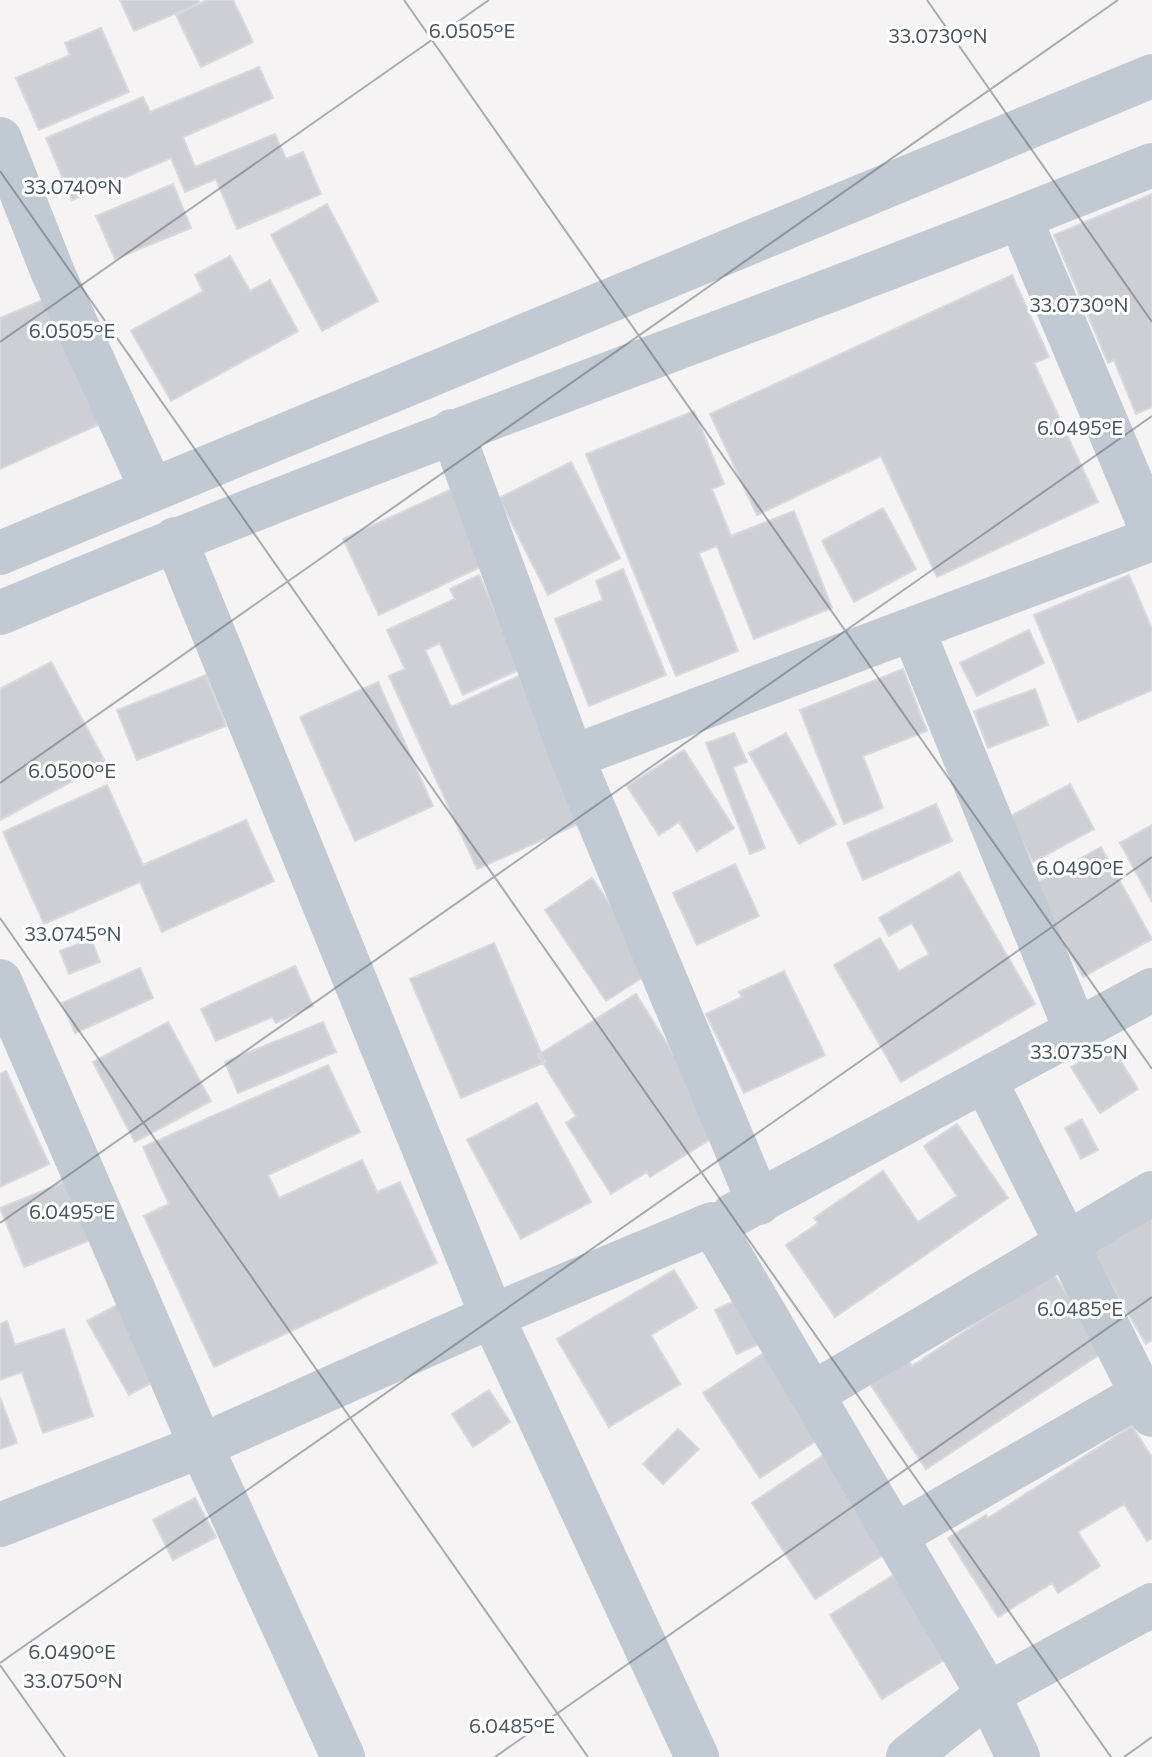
<svg xmlns="http://www.w3.org/2000/svg" width="1152" height="1757" font-family="Commissioner,sans-serif">
  <rect width="100%" height="100%" fill="#f5f3f3"/>
  <path fill="#cdcfd5" stroke="#d7d9de" stroke-width="2" d="M 120,0 L 198,0 L 200,3 L 134,31 Z
    M 207,0 L 233,0 L 253,42 L 201,67 L 176,15 Z
    M 101,28 L 129,92 L 39,130 L 16,78 L 70,55 L 65,43 Z
    M 259,67 L 273,98 L 183,137 L 195,167 L 275,134 L 286,159 L 303,152 L 321,194 L 237,229 L 216,179 L 185,192 L 171,158 L 72,200 L 46,138 L 143,97 L 150,112 Z
    M 173,184 L 191,228 L 115,259 L 96,216 Z
    M 1152,194 L 1152,407 L 1136,414 L 1114,360 L 1108,363 L 1054,235 Z
    M 327,204 L 378,301 L 322,331 L 271,235 Z
    M 230,256 L 250,291 L 270,280 L 298,331 L 171,401 L 131,331 L 203,291 L 195,275 Z
    M 1012,275 L 1049,357 L 1034,363 L 1098,502 L 937,577 L 881,456 L 757,515 L 710,414 Z
    M 45,299 L 100,424 L 0,469 L 0,318 Z
    M 694,411 L 724,484 L 712,489 L 731,536 L 794,511 L 832,608 L 754,639 L 717,546 L 699,553 L 738,651 L 676,676 L 586,454 Z
    M 571,462 L 620,558 L 548,595 L 499,498 Z
    M 454,488 L 489,563 L 379,615 L 343,539 Z
    M 883,508 L 916,569 L 854,602 L 822,541 Z
    M 623,569 L 666,675 L 589,706 L 555,619 L 603,600 L 596,581 Z
    M 479,575 L 521,669 L 463,695 L 440,643 L 425,650 L 451,707 L 519,676 L 585,821 L 477,869 L 389,676 L 405,669 L 387,630 L 455,599 L 450,589 Z
    M 1129,575 L 1152,629 L 1152,690 L 1078,722 L 1034,615 Z
    M 1029,630 L 1044,663 L 977,696 L 960,663 Z
    M 51,662 L 106,763 L 0,820 L 0,689 Z
    M 903,669 L 927,731 L 863,756 L 883,808 L 844,824 L 800,710 Z
    M 206,675 L 226,726 L 137,760 L 117,710 Z
    M 378,682 L 433,806 L 355,841 L 300,717 Z
    M 1035,689 L 1048,725 L 988,748 L 974,711 Z
    M 734,733 L 747,762 L 733,767 L 765,848 L 750,854 L 706,743 Z
    M 786,733 L 836,824 L 799,844 L 749,753 Z
    M 684,750 L 734,828 L 697,851 L 679,822 L 659,835 L 627,786 Z
    M 1070,784 L 1094,829 L 1033,862 L 1009,817 Z
    M 107,785 L 143,865 L 246,820 L 274,881 L 162,932 L 140,882 L 44,924 L 3,832 Z
    M 936,804 L 952,841 L 863,880 L 847,843 Z
    M 1152,825 L 1152,902 L 1120,843 Z
    M 1101,847 L 1152,939 L 1083,977 L 1033,885 Z
    M 735,864 L 759,916 L 697,945 L 673,893 Z
    M 959,872 L 1035,1004 L 901,1082 L 834,965 L 880,938 L 899,971 L 929,954 L 912,923 L 889,936 L 879,918 Z
    M 592,878 L 654,970 L 606,1001 L 545,910 Z
    M 91,939 L 100,962 L 69,974 L 60,951 Z
    M 494,943 L 545,1062 L 461,1098 L 410,979 Z
    M 295,966 L 313,1006 L 276,1023 L 272,1017 L 216,1041 L 201,1009 Z
    M 140,968 L 153,998 L 75,1033 L 62,1003 Z
    M 784,971 L 825,1055 L 744,1093 L 706,1014 L 742,997 L 739,992 Z
    M 636,994 L 722,1132 L 650,1177 L 647,1172 L 611,1194 L 566,1123 L 576,1116 L 538,1055 Z
    M 168,1022 L 211,1101 L 135,1142 L 93,1062 Z
    M 323,1022 L 336,1052 L 238,1093 L 225,1062 Z
    M 1110,1044 L 1138,1089 L 1100,1113 L 1071,1067 Z
    M 328,1065 L 360,1132 L 268,1175 L 279,1198 L 362,1160 L 377,1192 L 400,1182 L 437,1263 L 214,1367 L 144,1216 L 169,1204 L 143,1147 Z
    M 6,1071 L 49,1164 L 0,1187 L 0,1074 Z
    M 537,1103 L 591,1202 L 521,1239 L 467,1140 Z
    M 1082,1119 L 1098,1150 L 1081,1159 L 1065,1128 Z
    M 957,1124 L 1008,1198 L 835,1317 L 786,1245 L 818,1223 L 814,1218 L 883,1171 L 918,1222 L 957,1196 L 924,1146 Z
    M 69,1180 L 93,1239 L 24,1267 L 0,1208 Z
    M 1152,1211 L 1152,1340 L 1146,1344 L 1091,1250 Z
    M 674,1270 L 697,1308 L 651,1335 L 680,1384 L 609,1427 L 557,1339 Z
    M 1053,1273 L 1105,1351 L 926,1469 L 865,1376 L 903,1351 L 912,1366 Z
    M 749,1294 L 770,1339 L 737,1354 L 715,1310 Z
    M 121,1303 L 162,1377 L 129,1395 L 87,1321 Z
    M 7,1321 L 15,1345 L 64,1329 L 93,1416 L 43,1433 L 22,1372 L 0,1380 L 0,1324 Z
    M 783,1340 L 840,1425 L 760,1478 L 703,1393 Z
    M 489,1390 L 510,1422 L 473,1447 L 452,1414 Z
    M 0,1397 L 17,1443 L 0,1449 Z
    M 1132,1426 L 1152,1457 L 1152,1538 L 1147,1541 L 1124,1504 L 1078,1532 L 1100,1566 L 1058,1593 L 1052,1583 L 998,1617 L 948,1538 L 986,1515 L 988,1518 Z
    M 678,1429 L 699,1449 L 663,1484 L 643,1464 Z
    M 840,1444 L 903,1542 L 815,1599 L 752,1503 Z
    M 195,1498 L 216,1537 L 173,1560 L 153,1520 Z
    M 914,1562 L 966,1646 L 882,1699 L 830,1615 Z"/>
  <g fill="none" stroke-linecap="round" stroke-linejoin="round">
    <path stroke="#c1cad2" stroke-width="44" d="M 0,139 L 53,273 L 151,488
      M 1020,218 L 1152,531
      M 452,431 L 572,757 L 759,1203
      M 175,539 L 492,1316 L 697,1757
      M 0,553 L 1152,76
      M 0,613 C 380,452 770,319 1152,165
      M 913,630 L 1076,1031
      M 572,757 L 1152,539
      M 0,981 L 201,1446 L 343,1757
      M 985,1080 L 1152,1415
      M 733,1215 L 1152,990
      M 812,1394 L 1152,1193
      M 0,1525 L 201,1446 L 492,1316 L 712,1224 L 988,1694 L 1018,1757
      M 895,1536 L 1152,1388"/>
    <path stroke="#c1cad2" stroke-width="44" d="M 908,1757 L 988,1694 L 1152,1605"/>
  </g>
  <path fill="none" stroke="#4a5661" stroke-width="2" stroke-opacity="0.45" d="M 404,0 L 1152,1069M 927,0 L 1152,322M 0,171 L 1111,1757M 0,342 L 489,0M 0,783 L 1118,0M 0,918 L 588,1757M 0,1223 L 1152,416M 0,1663 L 1152,857M 0,1665 L 65,1757M 495,1757 L 1152,1297M 1124,1757 L 1152,1737"/>
  <g font-size="20" text-anchor="middle" fill="#4a5661" stroke="#fff" stroke-width="6" stroke-linejoin="round" paint-order="stroke">
    <text x="472" y="38">6.0505°E</text>
    <text x="938" y="43">33.0730°N</text>
    <text x="73" y="194">33.0740°N</text>
    <text x="1079" y="312">33.0730°N</text>
    <text x="72" y="338">6.0505°E</text>
    <text x="1080" y="435">6.0495°E</text>
    <text x="72" y="778">6.0500°E</text>
    <text x="1080" y="875">6.0490°E</text>
    <text x="73" y="941">33.0745°N</text>
    <text x="1079" y="1059">33.0735°N</text>
    <text x="72" y="1219">6.0495°E</text>
    <text x="1080" y="1316">6.0485°E</text>
    <text x="72" y="1659">6.0490°E</text>
    <text x="73" y="1688">33.0750°N</text>
    <text x="512" y="1733">6.0485°E</text>
  </g>
</svg>
